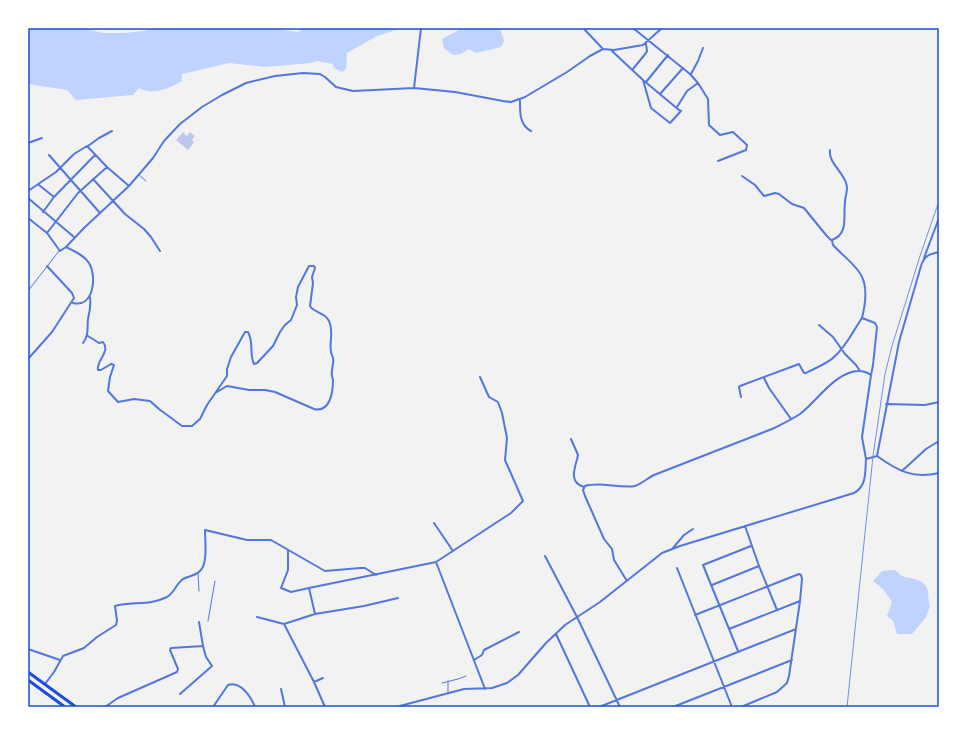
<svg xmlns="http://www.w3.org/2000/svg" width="967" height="735" font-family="Barlow,sans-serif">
  <rect width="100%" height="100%" fill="#f2f2f2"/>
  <path fill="#bfd3fe" d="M 28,28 L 82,28 L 103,33 L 124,33 L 145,31 L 152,28 L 282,28 L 282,30 L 298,32 L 303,28 L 402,28 L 377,36 L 347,53 L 346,69 L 342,72 L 334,68 L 333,64 L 317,61 L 311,63 L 265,67 L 229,63 L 182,74 L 182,81 C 169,88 154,96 139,88 L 133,95 L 76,100 L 67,90 L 28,84 Z
    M 460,28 L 500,28 L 504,41 L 501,47 L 476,53 L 469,49 L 461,54 L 453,55 L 444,48 L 442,39 L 459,30 Z
    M 895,570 C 897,572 900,574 902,576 C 910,579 920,578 925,585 C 930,591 927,599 930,606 L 926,617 L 912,634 L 897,634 L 893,621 L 887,616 L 892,602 L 884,590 L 873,581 L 882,571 Z"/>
  <path fill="#bdc9ec" d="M 183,132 L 187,136 L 190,132 L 195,136 L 192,140 L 194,142 L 188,150 L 176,140 Z"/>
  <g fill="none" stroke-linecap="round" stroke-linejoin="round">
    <path stroke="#5277de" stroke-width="1" d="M 139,175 L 146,181
      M 28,291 L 59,251
      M 198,573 L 199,591
      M 208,621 L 215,581
      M 448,681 L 448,693
      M 442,683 L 458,679 L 466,676"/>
    <path stroke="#5277de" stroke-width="2" d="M 633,28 L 690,74 L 698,83 L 708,99 L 709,125 L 720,135 L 733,132 L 747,145 L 746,150 L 718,161
      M 585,30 L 603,49
      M 612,51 L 643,80 L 679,110 L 681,111 L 670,123 L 651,108 L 643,80
      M 633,69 L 646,53 L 647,51 L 646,44
      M 691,74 L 698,61 L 703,48
      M 646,82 L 668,55
      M 414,88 L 421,28
      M 660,94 L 683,68
      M 520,100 C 520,111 519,125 531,131
      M 677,107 L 687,91 L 698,83
      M 28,143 L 42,138
      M 88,146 L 99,138 L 112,131
      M 830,150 C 828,162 843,172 846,183 C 849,190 845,195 845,202 C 843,216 849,234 832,240 L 833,245 C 841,254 856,265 861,275 C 868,287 865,306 862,318 L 875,323 L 877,327 L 873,365 L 871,375
      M 49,155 L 100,213
      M 742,176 L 755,185 L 764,196 L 775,193 L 779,194 L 792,204 L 804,208 L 826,235 L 831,240
      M 93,179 L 125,214 L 144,229 L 151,237 L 160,251
      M 39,185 L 54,197
      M 28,191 L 56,172 L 74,154 L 87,146 L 107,167 L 129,186
      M 28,198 L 74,237
      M 43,212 L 54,197 L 95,155
      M 28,218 L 47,233 L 60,251 L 66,247 L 84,228 L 129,186 L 153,158 L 164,141 L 180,124 L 202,107 L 222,95 L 246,83 L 275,76 L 303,73 L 320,74 L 325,77 L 336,87 L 353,91 L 414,88 L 455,92 L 503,101 L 511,102 L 525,97 L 567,72 L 590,56 L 603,49 L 614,50 L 643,45 L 662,28
      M 47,233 L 78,193 L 107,167
      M 66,247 C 74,251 84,255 89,263 C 97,276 94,308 73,303
      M 924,258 L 939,218
      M 819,325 L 833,337 L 845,354 L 856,365 L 860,371
      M 88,336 L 99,343 L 103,342 C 111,352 96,360 98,370 L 101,370 L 111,364 L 114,365 L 110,377 L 108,391 L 118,402 L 134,399 L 150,401 L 159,409 L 182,426 L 192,426 L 200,419 L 207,405 L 227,376 L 227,369 L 231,357 L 245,332 L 248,332 C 254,342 249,354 254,364 L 257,363 L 273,346 L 280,332 L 285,325 L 291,320 L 297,305 L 296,297 L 298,287 L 309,266 L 314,266 L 315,268 L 312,277 L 313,283 L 310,306 C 314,313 325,312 329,321 C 334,332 329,342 331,352 C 331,354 333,357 333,358 C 334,362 332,367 332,371 C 331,374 332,377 333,380 C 333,392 330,413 314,409 L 275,392 L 265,390 L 249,390 L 227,386 L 217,392
      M 83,343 C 89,335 87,329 88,319 C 90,311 91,305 90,297
      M 28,359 L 52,332 L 74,298 L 72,293 L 47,266
      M 764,378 L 769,388 L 791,419
      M 741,397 L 739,387 L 740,386 L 799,364 L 804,373 L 806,373 C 815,368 827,364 834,357 C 846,347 853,331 862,318
      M 886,404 L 925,405 L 939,402
      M 571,439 L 578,455 C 576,466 567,482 584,487
      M 877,456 L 899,342 L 921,266 C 924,256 929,254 939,252
      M 902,471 L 926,449 L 939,441
      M 434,523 L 453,551
      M 745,526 L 759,566 L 777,610
      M 673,548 L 684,535 L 693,529
      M 288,551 L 288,570 L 281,588 L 291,592 L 309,588
      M 545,556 L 577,617 L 620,707
      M 436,562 L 485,689
      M 677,568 L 732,707
      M 627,581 L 614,560 L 612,549 L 604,539 L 585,496 L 583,490 L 585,486 C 600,481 620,489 635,486 C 641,484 648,478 654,475 L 772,429 C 782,424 791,420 800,414 C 817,401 836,371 859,371 C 863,371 868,373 871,375 L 862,437 L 866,459
      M 712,585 L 759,566
      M 315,614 L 364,606 L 398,598
      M 695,615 L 799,574 L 801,575 L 802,579 L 800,601 L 789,676 L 787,683 L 777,692 L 741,707
      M 257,617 L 284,624
      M 199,622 L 203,646
      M 729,629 L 800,601
      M 556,634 L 590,707
      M 28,649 L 60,660
      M 738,651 L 703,565 L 751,546
      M 474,660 L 482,655 L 484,650 L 519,632
      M 314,682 L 323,678
      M 45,684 L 54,672 L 63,656 L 84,648 L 97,637 L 116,625 L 117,621 L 115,606 C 132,601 149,606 167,597 C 174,593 176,584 183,579 C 189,576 195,576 200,571 C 208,564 205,541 205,530 L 247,540 L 271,540 L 325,571 L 360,568 L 365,568 L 376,575
      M 281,689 L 285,707
      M 105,707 L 118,698 L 177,672 L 178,669 L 170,650 L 171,648 L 203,646 L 206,657 L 212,666 L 180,694
      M 213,707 L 228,685 C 241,681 251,697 255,707
      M 325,707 L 314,682 L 284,624 L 315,614 L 309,588 L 436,562 L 511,513 L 523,501 L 505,460 L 507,438 L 502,413 L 498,402 L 489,397 L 480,377
      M 396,707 L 464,689 L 492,688 L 507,683 L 518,675 L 546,643 L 565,625 L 600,602 L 662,553 L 680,546 L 854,493 C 867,486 865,472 866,459 L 877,456 C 898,471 913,479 939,473
      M 599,707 L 796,629
      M 673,707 L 792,660"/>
    <path stroke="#1d4ed8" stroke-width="3" d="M 28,672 L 76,707
      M 28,680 L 65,707"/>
    <path stroke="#7290e2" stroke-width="1" d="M 847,707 L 873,456 L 885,374 L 892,346 L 920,256 L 939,201"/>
  </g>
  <rect width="967" height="735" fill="none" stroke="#ffffff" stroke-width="58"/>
  <rect x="29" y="29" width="909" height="677" fill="none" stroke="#1d4ed8" stroke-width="1.5"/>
</svg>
